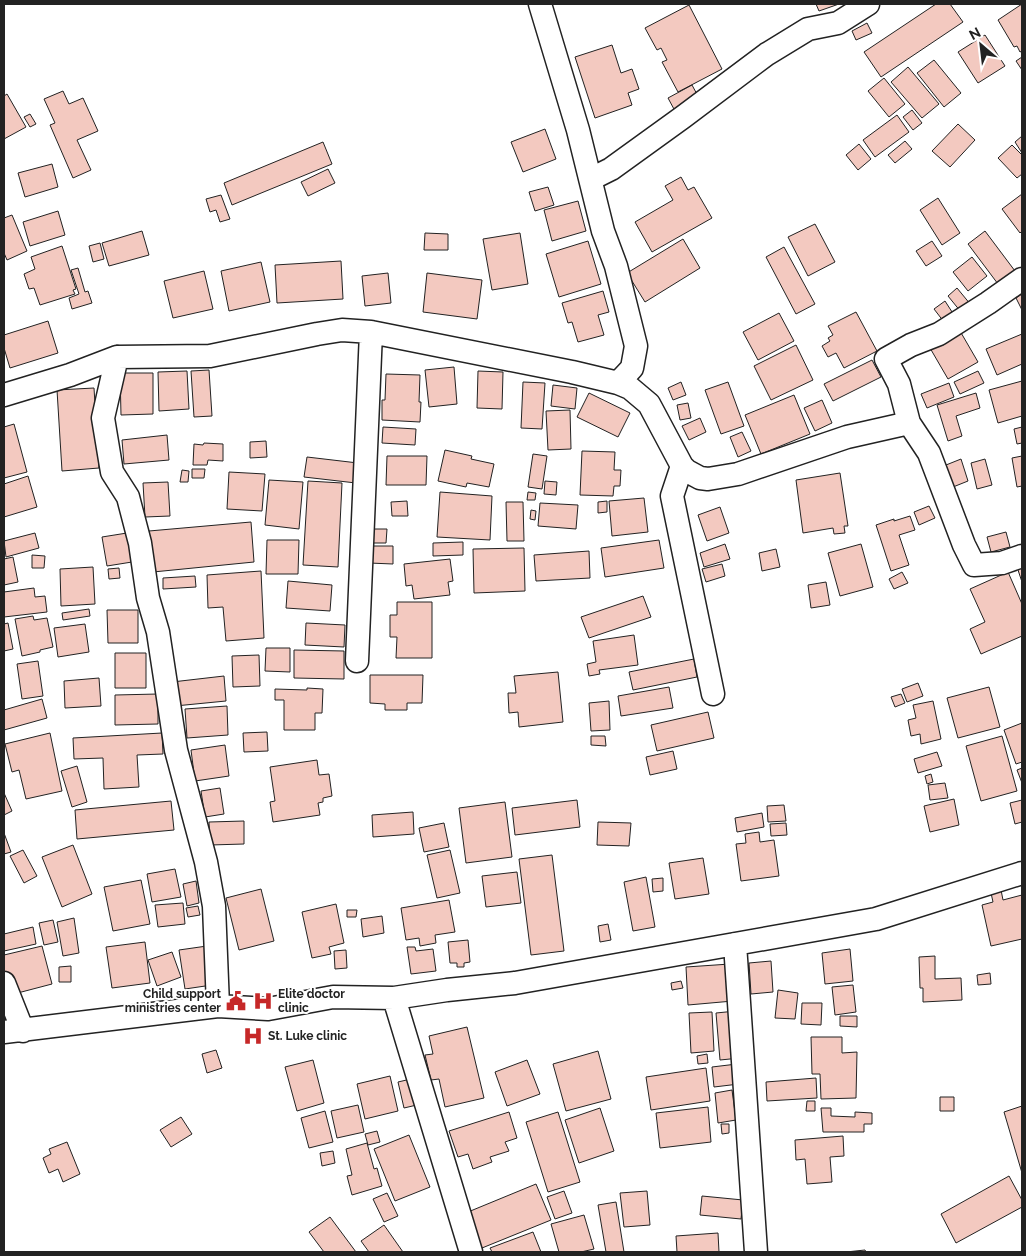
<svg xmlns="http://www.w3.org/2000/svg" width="1026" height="1256" font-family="Raleway,sans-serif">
  <rect width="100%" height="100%" fill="#fff"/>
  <path fill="#f3c9c0" stroke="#222" d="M 816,4 L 839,4 L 819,11 Z
    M 936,4 L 950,4 L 963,22 L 881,77 L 864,52 Z
    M 1022,4 L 1022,51 L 1020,52 L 1017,46 L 1014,47 L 998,20 Z
    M 689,5 L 722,69 L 678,92 L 662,62 L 667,60 L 661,48 L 657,50 L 645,28 Z
    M 867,23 L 872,33 L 856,40 L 852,31 Z
    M 985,35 L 1005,66 L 978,83 L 958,52 Z
    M 612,45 L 621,73 L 632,69 L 639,89 L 628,93 L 632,105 L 595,118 L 575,57 Z
    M 1022,57 L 1022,70 L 1016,61 Z
    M 934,60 L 961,93 L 944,107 L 917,73 Z
    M 908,67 L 939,104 L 922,118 L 891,82 Z
    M 884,78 L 905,104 L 889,117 L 868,91 Z
    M 692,85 L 699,98 L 675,111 L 668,98 Z
    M 63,91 L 69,104 L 83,98 L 98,131 L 77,140 L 91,170 L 73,178 L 50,125 L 55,123 L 44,99 Z
    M 7,94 L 26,127 L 4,139 L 4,96 Z
    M 912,110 L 922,123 L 913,130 L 903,117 Z
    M 30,114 L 36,124 L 30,127 L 24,117 Z
    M 897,115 L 909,132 L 875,157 L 863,140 Z
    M 958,124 L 975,140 L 950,167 L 932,151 Z
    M 545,129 L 556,159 L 523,172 L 511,142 Z
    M 1022,136 L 1022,153 L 1015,142 Z
    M 905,141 L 912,149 L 895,163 L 888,155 Z
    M 323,142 L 332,164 L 232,205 L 224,183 Z
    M 859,144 L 871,159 L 858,170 L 846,155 Z
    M 1012,145 L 1022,155 L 1022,174 L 1017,178 L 998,158 Z
    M 52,164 L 58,187 L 25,197 L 18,173 Z
    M 328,169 L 335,183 L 308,196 L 301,182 Z
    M 681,177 L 688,190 L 694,187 L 712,218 L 652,252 L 635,222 L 673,200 L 665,186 Z
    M 548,187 L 554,205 L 535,211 L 529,192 Z
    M 1022,194 L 1022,231 L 1020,233 L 1002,209 Z
    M 221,195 L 230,219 L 220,222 L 216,210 L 210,212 L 206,199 Z
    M 938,198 L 960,233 L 942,245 L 920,210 Z
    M 578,201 L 586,231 L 552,241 L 544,210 Z
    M 58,211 L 65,235 L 30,246 L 23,222 Z
    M 12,215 L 27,251 L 7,260 L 4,253 L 4,218 Z
    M 815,224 L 835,262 L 808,276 L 788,237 Z
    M 142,231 L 149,255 L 109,266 L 102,243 Z
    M 985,231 L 1015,271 L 998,284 L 968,244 Z
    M 425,233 L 448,234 L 448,250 L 424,250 Z
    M 520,233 L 528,284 L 492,290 L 483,239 Z
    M 683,239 L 700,268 L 645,302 L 627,273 Z
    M 588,241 L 601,284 L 559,297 L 546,254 Z
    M 932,241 L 942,256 L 926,266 L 916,251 Z
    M 100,243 L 104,259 L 93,262 L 89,246 Z
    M 62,246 L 76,289 L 73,290 L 75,294 L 40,305 L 34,288 L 29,289 L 24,274 L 35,269 L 31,257 Z
    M 784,247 L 815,304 L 796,314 L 766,257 Z
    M 972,257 L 987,276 L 968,291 L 953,272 Z
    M 341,261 L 343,299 L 277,303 L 275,265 Z
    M 261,262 L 270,302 L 229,311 L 221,271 Z
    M 78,268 L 85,292 L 88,291 L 92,303 L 72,309 L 69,298 L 79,294 L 71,270 Z
    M 204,271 L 213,309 L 173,318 L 164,281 Z
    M 388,273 L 391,303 L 365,306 L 362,276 Z
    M 427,273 L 482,280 L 477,319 L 423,312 Z
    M 957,288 L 971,305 L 961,312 L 948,296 Z
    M 603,291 L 609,312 L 598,315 L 604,335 L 578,342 L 572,322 L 568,323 L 562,303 Z
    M 1022,294 L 1022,310 L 1016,298 Z
    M 945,301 L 954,315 L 944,322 L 934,309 Z
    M 856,312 L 877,351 L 844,368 L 836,353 L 828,357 L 822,346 L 830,341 L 828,338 L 833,335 L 828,326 Z
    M 779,313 L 794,341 L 758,360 L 743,332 Z
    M 48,321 L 58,353 L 10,368 L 4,348 L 4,335 Z
    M 960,331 L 978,362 L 948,379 L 930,348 Z
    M 1022,334 L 1022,364 L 997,375 L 986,349 Z
    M 796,345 L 813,380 L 771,400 L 754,366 Z
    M 872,360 L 881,377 L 833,401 L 824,384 Z
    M 454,367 L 457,404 L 429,407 L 425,370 Z
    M 209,370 L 212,416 L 194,417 L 191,371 Z
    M 187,371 L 189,409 L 159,411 L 158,372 Z
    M 478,371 L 503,372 L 502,409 L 477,408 Z
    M 978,371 L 984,383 L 960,394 L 954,382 Z
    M 120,373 L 153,373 L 153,414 L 121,415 Z
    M 386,374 L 420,375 L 419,402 L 421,402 L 420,422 L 382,420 L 382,400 L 385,400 Z
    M 1022,381 L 1022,416 L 998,423 L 989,390 Z
    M 523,382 L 545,383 L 542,429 L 521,428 Z
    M 681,382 L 686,395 L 673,400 L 668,388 Z
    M 728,382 L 744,426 L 721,434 L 705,390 Z
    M 949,383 L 954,397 L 927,408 L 921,394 Z
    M 553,385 L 577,388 L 575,409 L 551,406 Z
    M 94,388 L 99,468 L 62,471 L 57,390 Z
    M 589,393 L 630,413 L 618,437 L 577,417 Z
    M 976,393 L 980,408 L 956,416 L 962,436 L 948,441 L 937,405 Z
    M 794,395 L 810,434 L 761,454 L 745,415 Z
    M 822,400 L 832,423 L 815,431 L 804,408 Z
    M 688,403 L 691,418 L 680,420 L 677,405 Z
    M 570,410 L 571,449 L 548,450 L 546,411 Z
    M 700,418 L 706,432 L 689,440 L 682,426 Z
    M 14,424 L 27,472 L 4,478 L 4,427 Z
    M 383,427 L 416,429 L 415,445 L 382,443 Z
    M 1022,427 L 1022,443 L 1017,444 L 1014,429 Z
    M 742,432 L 751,451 L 738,457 L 730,437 Z
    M 167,435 L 169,460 L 124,464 L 122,440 Z
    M 266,441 L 267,457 L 250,458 L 250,442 Z
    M 204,443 L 223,444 L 223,461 L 208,460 L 207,465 L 193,465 L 194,444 L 203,445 Z
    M 445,450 L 472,456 L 471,459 L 494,464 L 489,487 L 467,483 L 466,487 L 438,481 Z
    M 582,451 L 615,452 L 614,470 L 621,470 L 620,486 L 614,486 L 613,496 L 580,495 Z
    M 533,454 L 547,456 L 542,489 L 528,487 Z
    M 387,456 L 427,456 L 426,485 L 386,485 Z
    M 1022,456 L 1022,486 L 1017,487 L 1012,458 Z
    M 307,457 L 358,463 L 356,483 L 304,477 Z
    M 961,459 L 968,481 L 953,487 L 946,465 Z
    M 985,459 L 992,485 L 977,489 L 971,463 Z
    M 192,469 L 205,469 L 204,478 L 192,478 Z
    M 182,470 L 189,471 L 188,482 L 180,482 Z
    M 229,472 L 265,474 L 262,511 L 227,509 Z
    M 840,473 L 848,526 L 844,526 L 845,533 L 834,534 L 833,528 L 803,533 L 796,480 Z
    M 28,476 L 37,507 L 4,517 L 4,484 Z
    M 269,480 L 303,482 L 299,529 L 265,525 Z
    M 308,481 L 342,483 L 338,567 L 303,565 Z
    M 545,481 L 557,482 L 556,495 L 544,494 Z
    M 168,482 L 170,516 L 145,517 L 143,483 Z
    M 440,492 L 492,496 L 490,540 L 437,537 Z
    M 528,492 L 536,493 L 535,500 L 527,500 Z
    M 644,498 L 648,532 L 612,536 L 609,501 Z
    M 407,501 L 408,516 L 392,516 L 391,502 Z
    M 607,501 L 607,512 L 598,513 L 598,502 Z
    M 506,502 L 523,502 L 524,541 L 507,541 Z
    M 540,503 L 578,505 L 576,529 L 538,526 Z
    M 929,506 L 935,518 L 919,525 L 914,512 Z
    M 720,507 L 729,533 L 707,541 L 698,515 Z
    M 531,510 L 536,511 L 535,520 L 530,519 Z
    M 910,516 L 915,530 L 899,535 L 909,565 L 891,571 L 876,525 L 894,519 L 894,521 Z
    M 251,522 L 254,562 L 153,572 L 149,531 Z
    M 370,529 L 387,529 L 386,543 L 369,543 Z
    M 1006,532 L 1010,547 L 991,552 L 987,537 Z
    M 35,533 L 39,548 L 6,557 L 4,541 Z
    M 127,533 L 132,562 L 107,566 L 102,537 Z
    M 267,540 L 299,540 L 298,574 L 266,574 Z
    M 659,540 L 664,568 L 605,577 L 601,548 Z
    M 463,542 L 463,555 L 433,556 L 433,543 Z
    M 725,544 L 730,559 L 704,567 L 700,553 Z
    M 861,544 L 873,587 L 840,596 L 828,553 Z
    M 369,546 L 393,546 L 393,564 L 369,563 Z
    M 524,548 L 525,591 L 474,593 L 473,549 Z
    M 776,549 L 780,567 L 762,571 L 759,553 Z
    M 589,551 L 590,578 L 536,581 L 534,555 Z
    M 32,555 L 45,556 L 44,568 L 32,568 Z
    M 13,557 L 18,582 L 4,585 L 4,559 Z
    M 450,559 L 453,581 L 448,582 L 450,595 L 414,599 L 412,585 L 406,586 L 404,564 Z
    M 1022,562 L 1022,582 L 1016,564 Z
    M 722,564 L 725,576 L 706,582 L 702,569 Z
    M 93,567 L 95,604 L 61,606 L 60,569 Z
    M 119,568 L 120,578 L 109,579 L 108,569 Z
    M 261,571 L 264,638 L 226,641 L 223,607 L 208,608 L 207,575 Z
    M 902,572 L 908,583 L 894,589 L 889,579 Z
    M 1008,572 L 1022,604 L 1022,636 L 981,654 L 970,629 L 985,622 L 970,589 Z
    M 195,576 L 196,587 L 163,589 L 163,578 Z
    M 288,581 L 332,585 L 330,611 L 286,608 Z
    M 826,582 L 830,605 L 811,608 L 808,585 Z
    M 34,588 L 35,597 L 45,596 L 47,612 L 4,617 L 4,592 Z
    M 643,596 L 651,617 L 589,638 L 581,617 Z
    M 397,602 L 432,602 L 432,658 L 396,658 L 397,637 L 390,637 L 390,615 L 397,615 Z
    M 89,609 L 90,616 L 63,620 L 62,613 Z
    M 107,610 L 138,610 L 138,643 L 108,643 Z
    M 33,616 L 34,620 L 47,618 L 53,647 L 40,650 L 40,652 L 22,656 L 15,619 Z
    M 8,623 L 13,649 L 4,651 L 4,624 Z
    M 306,623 L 345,625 L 344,647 L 305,645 Z
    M 85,624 L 89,652 L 58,657 L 54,628 Z
    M 634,635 L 638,665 L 599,670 L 600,674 L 589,676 L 587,664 L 596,662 L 593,641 Z
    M 266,648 L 290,648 L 290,672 L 265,671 Z
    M 294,650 L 344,651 L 344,679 L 294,678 Z
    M 115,653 L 146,653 L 146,688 L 115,688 Z
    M 259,655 L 260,686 L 233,687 L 232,656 Z
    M 694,659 L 697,677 L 633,690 L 629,672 Z
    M 38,661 L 43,696 L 22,699 L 17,664 Z
    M 558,672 L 563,722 L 519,727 L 518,712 L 509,713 L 508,693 L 516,693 L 514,676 Z
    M 370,675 L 423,675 L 422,703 L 407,703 L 407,710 L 385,710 L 385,704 L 370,703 Z
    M 224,676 L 226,701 L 175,706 L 172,682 Z
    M 99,678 L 101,706 L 65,708 L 64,681 Z
    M 918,683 L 923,696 L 907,702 L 902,689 Z
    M 669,687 L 673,708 L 621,716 L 618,696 Z
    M 989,687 L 1000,727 L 958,738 L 947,698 Z
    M 307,688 L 323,689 L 322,713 L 315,713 L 315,730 L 284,730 L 284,700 L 275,700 L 275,689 L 307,690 Z
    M 158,694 L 158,724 L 115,725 L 115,695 Z
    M 901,694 L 905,703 L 895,707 L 891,697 Z
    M 42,699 L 47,718 L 4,730 L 4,710 Z
    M 609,701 L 610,730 L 591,731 L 589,703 Z
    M 933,701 L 941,739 L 921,744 L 920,734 L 911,736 L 908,720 L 916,718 L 913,705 Z
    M 227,706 L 228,735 L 187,738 L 185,709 Z
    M 708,712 L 714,738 L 657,751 L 651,725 Z
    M 1022,723 L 1022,762 L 1016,764 L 1004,730 Z
    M 267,732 L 268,751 L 244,752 L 243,733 Z
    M 50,733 L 62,791 L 26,799 L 19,770 L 12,772 L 5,744 Z
    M 162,733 L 163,754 L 137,755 L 139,787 L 104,789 L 103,758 L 74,759 L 73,738 Z
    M 591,736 L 605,736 L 606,746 L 591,745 Z
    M 1002,736 L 1017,791 L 981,801 L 966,746 Z
    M 225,745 L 229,776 L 195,781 L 191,750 Z
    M 673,751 L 677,769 L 650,775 L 646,757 Z
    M 937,752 L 942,766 L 918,773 L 914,759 Z
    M 317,760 L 319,775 L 329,774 L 332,796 L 323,798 L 323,802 L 318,803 L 320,815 L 273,822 L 270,802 L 275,801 L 270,767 Z
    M 77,766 L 87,802 L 72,807 L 61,771 Z
    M 1022,768 L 1022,783 L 1017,770 Z
    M 931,774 L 933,782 L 927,784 L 925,776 Z
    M 945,783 L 948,798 L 930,800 L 928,785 Z
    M 220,788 L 224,814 L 205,817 L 201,791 Z
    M 4,793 L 12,811 L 4,815 Z
    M 954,799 L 959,825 L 930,832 L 924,806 Z
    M 577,800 L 580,827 L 515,835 L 512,808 Z
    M 1022,800 L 1022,822 L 1015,824 L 1010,803 Z
    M 171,801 L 174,830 L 77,839 L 75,810 Z
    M 505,802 L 512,857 L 466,863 L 459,808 Z
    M 784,805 L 786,821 L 768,822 L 767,806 Z
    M 413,812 L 414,834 L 373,837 L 372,815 Z
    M 762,813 L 764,827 L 737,832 L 735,818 Z
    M 244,821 L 244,844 L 210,845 L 209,822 Z
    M 598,822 L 631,823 L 629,846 L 597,845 Z
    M 444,823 L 449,847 L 424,852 L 419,828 Z
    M 786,823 L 787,835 L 771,836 L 770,824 Z
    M 759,832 L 760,842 L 774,840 L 779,876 L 741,881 L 736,844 L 746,843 L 745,834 Z
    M 4,833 L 11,852 L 4,854 Z
    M 73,845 L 92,894 L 62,907 L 42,857 Z
    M 23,850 L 37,876 L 24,883 L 10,856 Z
    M 450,850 L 460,893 L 437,898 L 427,855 Z
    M 552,855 L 564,951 L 531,955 L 519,859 Z
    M 703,858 L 709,894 L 675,899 L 669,863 Z
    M 175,869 L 181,897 L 152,902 L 147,874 Z
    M 517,872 L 521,903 L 486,907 L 482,876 Z
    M 646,877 L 655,927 L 633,931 L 624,882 Z
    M 663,878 L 663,891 L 653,892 L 652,879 Z
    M 141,880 L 150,924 L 113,931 L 104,887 Z
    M 196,881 L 199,903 L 187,906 L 183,884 Z
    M 261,889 L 274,941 L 239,950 L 226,898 Z
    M 1001,890 L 1003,900 L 1022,895 L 1022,939 L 991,946 L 982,905 L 993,902 L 991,893 Z
    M 449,900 L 455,932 L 435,935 L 436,943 L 420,946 L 419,938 L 406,940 L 401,908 Z
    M 183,903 L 185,924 L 158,927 L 155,905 Z
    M 336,904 L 344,943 L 329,947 L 331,954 L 312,958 L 302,912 Z
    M 198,906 L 200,915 L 188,917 L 186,908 Z
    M 347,910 L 357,910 L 356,917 L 347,917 Z
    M 382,916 L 384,933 L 363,937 L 361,919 Z
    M 74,918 L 79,953 L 63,956 L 57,922 Z
    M 53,920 L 58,942 L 44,945 L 39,923 Z
    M 608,924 L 611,940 L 600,942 L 598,926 Z
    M 33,927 L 36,944 L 4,951 L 4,934 Z
    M 468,940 L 470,962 L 464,963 L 464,967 L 457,967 L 457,963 L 450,963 L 448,942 Z
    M 145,942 L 150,983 L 112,988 L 106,947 Z
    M 42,946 L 52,984 L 10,995 L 4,970 L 4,955 Z
    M 207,946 L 212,985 L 185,989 L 179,950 Z
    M 407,947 L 415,947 L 416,951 L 433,949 L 436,971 L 411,974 Z
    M 850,949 L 853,981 L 825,984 L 822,953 Z
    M 346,950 L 347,968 L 335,969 L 334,951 Z
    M 172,952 L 181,977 L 157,986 L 148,960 Z
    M 935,956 L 935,979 L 961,978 L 962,1000 L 923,1002 L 923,988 L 920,988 L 919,957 Z
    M 771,961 L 773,992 L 751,994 L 749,963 Z
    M 730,964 L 733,1001 L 688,1005 L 686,967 Z
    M 71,966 L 71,982 L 59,982 L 59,967 Z
    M 990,973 L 991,984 L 978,985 L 977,975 Z
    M 681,981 L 683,988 L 672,990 L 671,983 Z
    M 853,985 L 856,1012 L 835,1015 L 832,987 Z
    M 778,990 L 798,993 L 795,1019 L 775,1018 Z
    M 802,1003 L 822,1003 L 821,1025 L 801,1024 Z
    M 736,1011 L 740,1058 L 720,1060 L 716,1013 Z
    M 712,1012 L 714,1051 L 691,1053 L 689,1013 Z
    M 840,1016 L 857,1016 L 857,1027 L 840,1026 Z
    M 467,1027 L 484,1098 L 445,1107 L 439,1079 L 431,1080 L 425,1055 L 433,1054 L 429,1036 Z
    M 811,1037 L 842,1037 L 842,1053 L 857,1052 L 856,1098 L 821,1099 L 820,1074 L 812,1074 Z
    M 216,1050 L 222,1068 L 207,1073 L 202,1054 Z
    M 598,1051 L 611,1099 L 566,1111 L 553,1064 Z
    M 707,1054 L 708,1063 L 698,1064 L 697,1056 Z
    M 313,1060 L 324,1103 L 297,1111 L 285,1067 Z
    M 527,1060 L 540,1094 L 507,1106 L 495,1072 Z
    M 737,1064 L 739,1084 L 714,1087 L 712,1067 Z
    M 706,1068 L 710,1101 L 651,1110 L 646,1077 Z
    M 390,1076 L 398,1111 L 365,1119 L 357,1084 Z
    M 415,1078 L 421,1104 L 404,1108 L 398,1082 Z
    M 816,1078 L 817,1098 L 767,1101 L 766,1082 Z
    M 732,1090 L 736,1120 L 718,1123 L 715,1093 Z
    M 940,1097 L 954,1097 L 954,1111 L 940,1111 Z
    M 807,1101 L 815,1101 L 815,1111 L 806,1111 Z
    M 358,1105 L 364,1132 L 337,1138 L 331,1111 Z
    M 1022,1106 L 1022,1173 L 1004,1112 Z
    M 708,1107 L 711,1142 L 660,1148 L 656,1113 Z
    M 600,1108 L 614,1151 L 579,1163 L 565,1120 Z
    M 821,1108 L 831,1108 L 831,1116 L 855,1117 L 855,1112 L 872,1113 L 872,1124 L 864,1124 L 864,1132 L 823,1132 Z
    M 325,1111 L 333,1142 L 309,1148 L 301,1118 Z
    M 509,1112 L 517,1138 L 505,1142 L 509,1151 L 490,1157 L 492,1162 L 473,1169 L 468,1154 L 458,1157 L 449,1131 Z
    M 558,1112 L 580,1182 L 548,1192 L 526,1122 Z
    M 181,1117 L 192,1134 L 171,1147 L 160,1130 Z
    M 721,1124 L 729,1124 L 729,1133 L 722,1134 Z
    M 377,1131 L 380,1142 L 368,1145 L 365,1134 Z
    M 409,1135 L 430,1187 L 395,1201 L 374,1149 Z
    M 843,1136 L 844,1156 L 830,1157 L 832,1182 L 807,1184 L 805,1159 L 796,1160 L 795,1140 Z
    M 67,1142 L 80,1174 L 63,1182 L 58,1169 L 49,1173 L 43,1158 L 51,1154 L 49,1149 Z
    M 367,1143 L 374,1169 L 377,1168 L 382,1186 L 352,1195 L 347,1176 L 352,1175 L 346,1149 Z
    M 333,1151 L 335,1163 L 322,1166 L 320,1153 Z
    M 1009,1176 L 1022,1200 L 1022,1207 L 956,1243 L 941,1214 Z
    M 536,1184 L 551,1220 L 482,1248 L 468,1212 Z
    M 564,1191 L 572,1213 L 555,1219 L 547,1197 Z
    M 647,1191 L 650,1225 L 624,1227 L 620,1193 Z
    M 387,1193 L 398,1216 L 384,1222 L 373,1199 Z
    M 702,1196 L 743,1200 L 741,1219 L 700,1215 Z
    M 616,1202 L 624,1252 L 606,1252 L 598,1205 Z
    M 584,1215 L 594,1249 L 581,1252 L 559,1252 L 551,1224 Z
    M 330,1217 L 356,1252 L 324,1252 L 309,1232 Z
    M 384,1225 L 403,1252 L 369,1252 L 361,1241 Z
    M 533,1232 L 541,1252 L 492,1252 L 490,1248 Z
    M 718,1233 L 719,1252 L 677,1252 L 676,1236 Z
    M 865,1250 L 866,1252 L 846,1252 Z"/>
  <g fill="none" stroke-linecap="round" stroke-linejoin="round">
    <defs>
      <path id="street" d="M 540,4 L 578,130 L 603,231 L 616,266 L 636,346 L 632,368 L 618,383
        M 591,179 L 611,169 L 683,117 L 767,54 L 808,29 L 838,23 L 868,4
        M 117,357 L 103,418 L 112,472 L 128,497 L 140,543 L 148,598 L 158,632 L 176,750 L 206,862 L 214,906 L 218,1006
        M 4,395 L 70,375 L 117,357 L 210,356 L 317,334 L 342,330 L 371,332 L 572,372 L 618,383 L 630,388 L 649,404 L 682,466 L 687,471 L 700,478 L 708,479 L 738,474 L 847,437 L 909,423 L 929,453 L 964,545 L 974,565 L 1002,563 L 1022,556
        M 909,423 L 899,384 L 886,359 L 911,345 L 939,334 L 988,303 L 1022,279
        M 682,466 L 672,496 L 713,694
        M 357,661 L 371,332
        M 735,944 L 756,1252
        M 4,983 L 23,1031
        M 394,998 L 471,1252
        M 4,1032 L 218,1006 L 268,1009 L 333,997 L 394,998 L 447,990 L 515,983 L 876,919 L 1022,873"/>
    </defs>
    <use href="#street" stroke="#222" stroke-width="25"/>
    <use href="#street" stroke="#fff" stroke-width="22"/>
  </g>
  <defs>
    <symbol id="civic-bare" viewBox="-9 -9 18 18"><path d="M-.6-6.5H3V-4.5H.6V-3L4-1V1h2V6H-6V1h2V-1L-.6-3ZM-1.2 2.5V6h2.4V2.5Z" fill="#c62828" stroke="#fff" stroke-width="2.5" paint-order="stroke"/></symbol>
    <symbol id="hospital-bare" viewBox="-9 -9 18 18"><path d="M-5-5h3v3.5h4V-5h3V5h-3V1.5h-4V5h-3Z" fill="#c62828" stroke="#fff" stroke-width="2.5" paint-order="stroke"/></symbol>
  </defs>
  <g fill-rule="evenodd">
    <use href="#civic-bare" x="222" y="987" width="28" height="28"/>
    <use href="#hospital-bare" x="249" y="987" width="28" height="28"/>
    <use href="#hospital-bare" x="239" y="1022" width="28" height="28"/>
  </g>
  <g text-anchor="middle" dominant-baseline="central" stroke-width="4" stroke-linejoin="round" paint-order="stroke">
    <g font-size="12" font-weight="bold" fill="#222" stroke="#fff" text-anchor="start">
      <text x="221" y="994" text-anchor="end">Child support<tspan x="221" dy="14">ministries center</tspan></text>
      <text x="278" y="994">Elite doctor<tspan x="278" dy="14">clinic</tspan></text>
      <text x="268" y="1036">St. Luke clinic</text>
    </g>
  </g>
  <rect width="1026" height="1256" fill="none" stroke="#222222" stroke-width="10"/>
  <g transform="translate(981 45) rotate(332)" stroke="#ffffff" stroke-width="4" paint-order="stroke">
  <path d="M0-4L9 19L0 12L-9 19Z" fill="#222222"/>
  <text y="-8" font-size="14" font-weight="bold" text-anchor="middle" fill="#222222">N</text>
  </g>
</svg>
